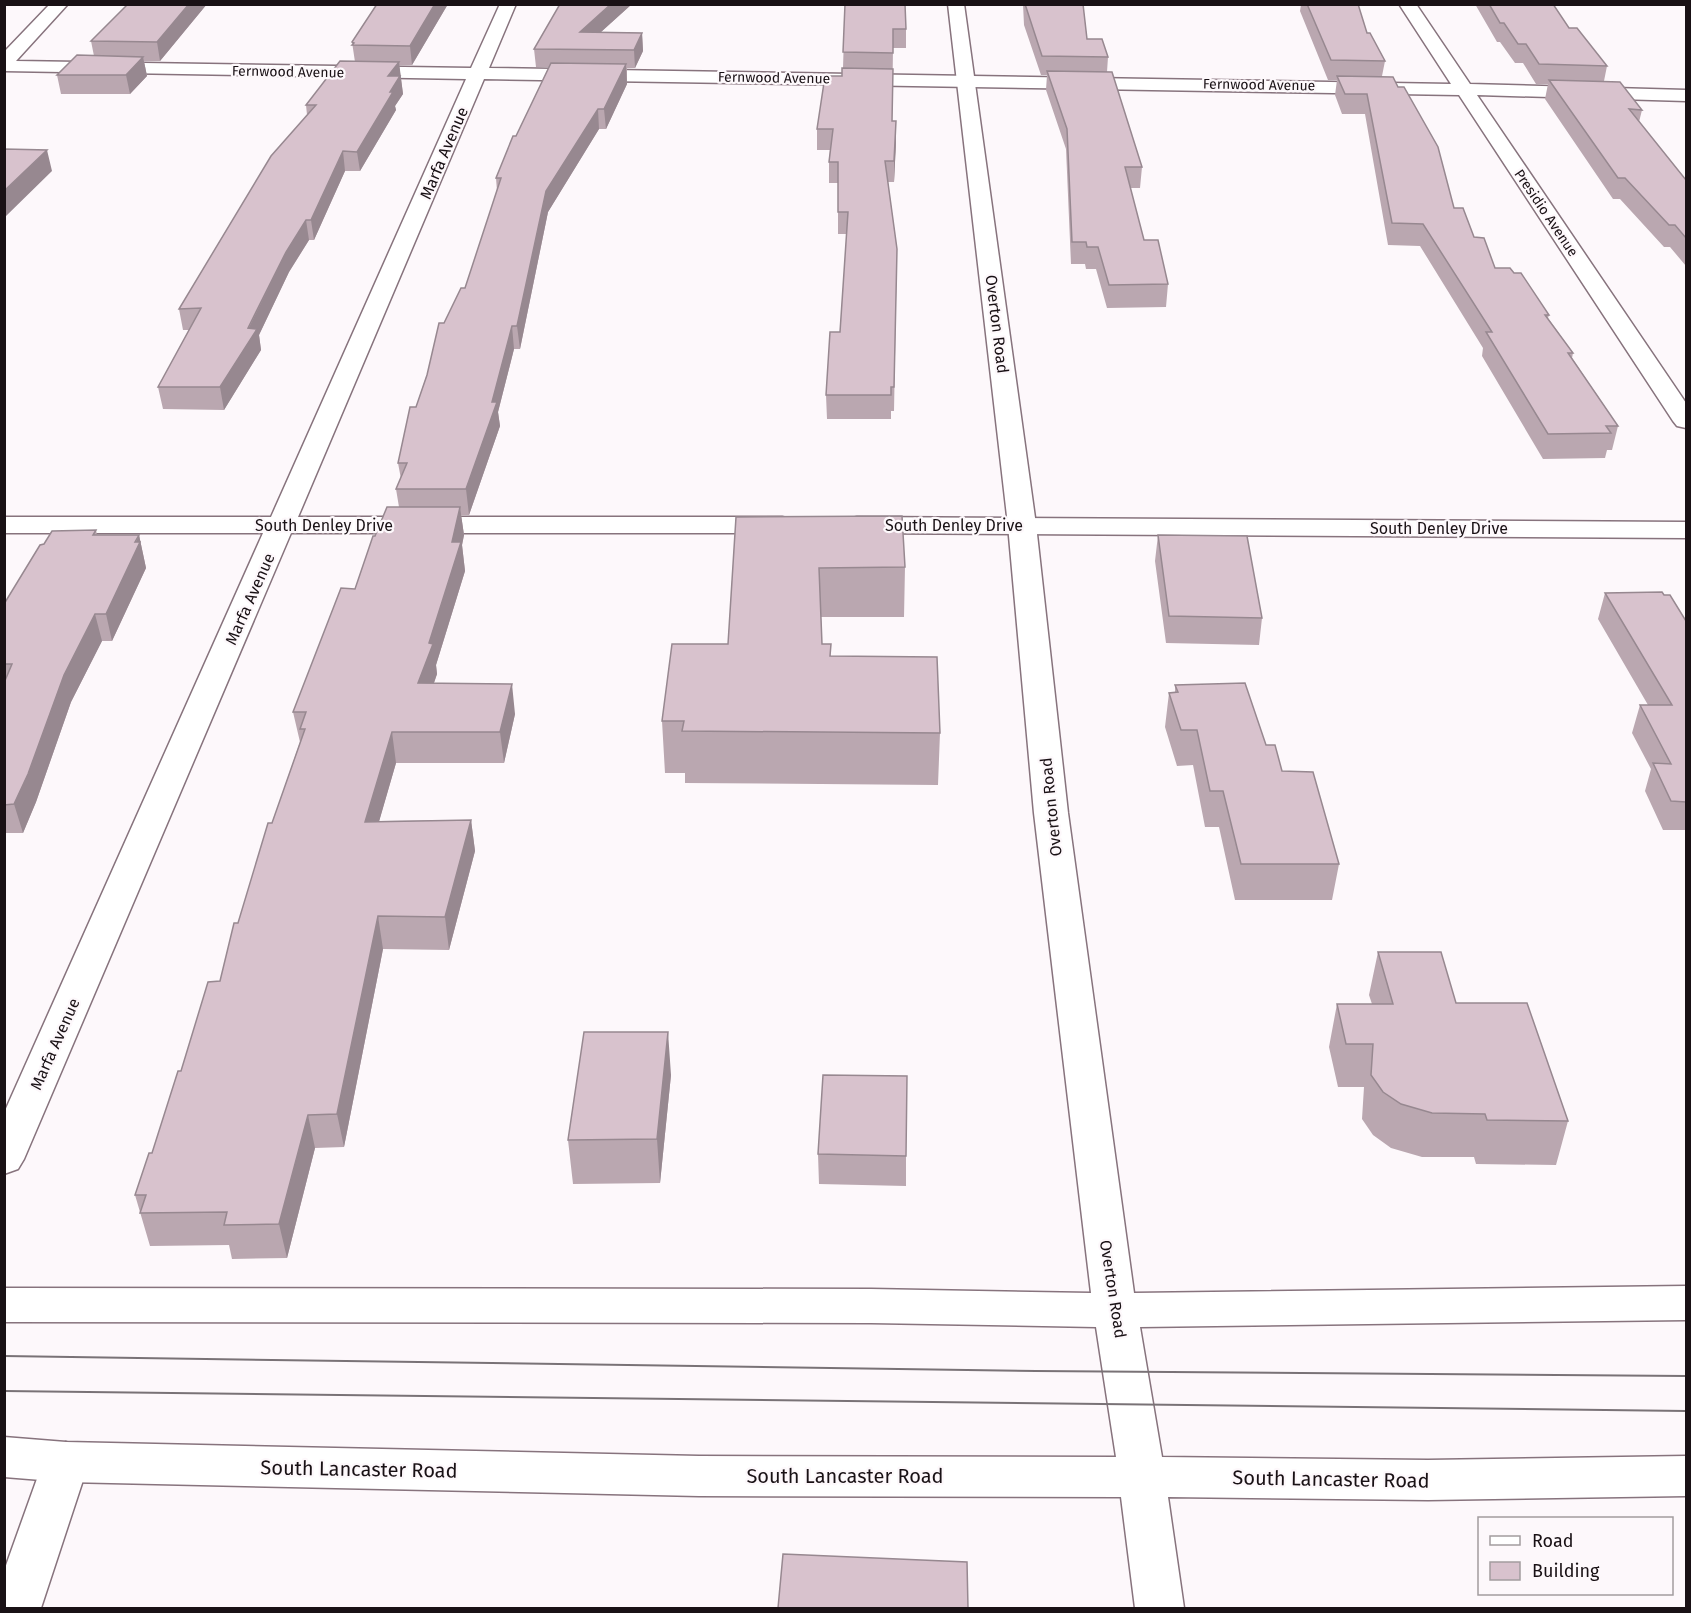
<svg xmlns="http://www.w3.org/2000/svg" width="1691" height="1613" font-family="'Fira Sans',sans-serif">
  <rect width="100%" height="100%" fill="#fdf8fb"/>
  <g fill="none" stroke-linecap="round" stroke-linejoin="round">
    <defs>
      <path id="street" d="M 50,4 L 68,4 L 16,61 L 471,68 L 500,4 L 516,4 L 489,68 L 1451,84 L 1399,4 L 1416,4 L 1470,84 L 1686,90 L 1686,101 L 1477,95 L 1686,403 L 1686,428 L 1677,426 L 1673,421 L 1459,95 L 484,79 L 298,517 L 782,517 L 792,519 L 796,525 L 792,531 L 782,533 L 291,533 L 24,1159 L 18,1169 L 4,1174 L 4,1113 L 263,533 L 4,533 L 4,517 L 271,517 L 466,79 L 4,71 L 4,52 Z
        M 857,517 L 1686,522 L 1686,538 L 857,533 L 847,531 L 843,525 L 847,519 Z
        M 66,1442 L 82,1448 L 89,1462 L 41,1608 L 4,1608 L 4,1571 L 43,1462 L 50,1448 Z"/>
      <path id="secondary" d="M 948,4 L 964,4 L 1036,525 L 1068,813 L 1134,1293 L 1686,1286 L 1686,1320 L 1140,1327 L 1162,1457 L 1428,1460 L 1686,1456 L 1686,1496 L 1428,1500 L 1168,1497 L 1184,1608 L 1135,1608 L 1121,1497 L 699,1496 L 66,1482 L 4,1477 L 4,1437 L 66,1442 L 699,1456 L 1116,1457 L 1096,1327 L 871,1323 L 4,1322 L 4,1288 L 871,1289 L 1091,1293 L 1034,813 L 1008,525 Z"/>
    </defs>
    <use href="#street" stroke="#87737d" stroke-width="3"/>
    <use href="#secondary" stroke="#87737d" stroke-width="3"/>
    <use href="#street" fill="#fff" fill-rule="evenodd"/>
    <use href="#secondary" fill="#fff" fill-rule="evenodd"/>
    <path stroke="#797276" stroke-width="2" d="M 4,1356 L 1036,1371 L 1686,1376
      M 4,1391 L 1686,1411"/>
  </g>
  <path fill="#baa7b0" d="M 207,4 L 160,61 L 144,61 L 147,76 L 130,94 L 61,94 L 57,75 L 94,56 L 91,41 Z
    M 448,4 L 412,65 L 399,65 L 403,94 L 395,106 L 396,110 L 360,171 L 345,171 L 314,240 L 309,240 L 289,272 L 259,335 L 261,350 L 224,410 L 163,409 L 158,387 L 189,330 L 183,330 L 179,309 L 307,115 L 306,105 L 355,62 L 352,42 Z
    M 632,4 L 601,32 L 642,33 L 643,51 L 635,68 L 627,68 L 627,84 L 606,129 L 599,129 L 548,212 L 520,349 L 514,349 L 498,412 L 500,426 L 469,515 L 461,515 L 464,535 L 462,545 L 465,571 L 436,665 L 437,674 L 434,683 L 515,714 L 504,763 L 396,763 L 379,821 L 471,820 L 475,851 L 449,950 L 383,949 L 344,1147 L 315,1148 L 287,1258 L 232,1259 L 229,1245 L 150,1246 L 135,1195 L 152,1153 L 181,1071 L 220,981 L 238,923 L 300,742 L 293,712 L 355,589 L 375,536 L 399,507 L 396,489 L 401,479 L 398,463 L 416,407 L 444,323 L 465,288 L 497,191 L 496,178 L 549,67 L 536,67 L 534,49 Z
    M 845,4 L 906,29 L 906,48 L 893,48 L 892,121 L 896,121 L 896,142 L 894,182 L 888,182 L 897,249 L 894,411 L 891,411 L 891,419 L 827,419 L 826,395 L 840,332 L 847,234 L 838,234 L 838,183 L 829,183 L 829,162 L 830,150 L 817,150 L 817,129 L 842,76 L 843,68 Z
    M 1023,4 L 1083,4 L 1087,39 L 1108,57 L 1107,72 L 1142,167 L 1140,188 L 1130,188 L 1144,240 L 1168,284 L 1166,307 L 1107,308 L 1096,269 L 1086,269 L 1085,264 L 1071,264 L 1066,149 L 1046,90 L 1047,75 L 1041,75 L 1024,25 Z
    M 1297,4 L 1358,4 L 1367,33 L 1385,61 L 1382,76 L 1454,208 L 1495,268 L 1514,273 L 1549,315 L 1548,318 L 1573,353 L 1572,358 L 1618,426 L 1612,450 L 1607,450 L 1605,458 L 1543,459 L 1482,356 L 1483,348 L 1420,246 L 1388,245 L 1365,114 L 1342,114 L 1335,95 L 1337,80 L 1328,80 L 1300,11 L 1301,5 Z
    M 1475,4 L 1553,4 L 1569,28 L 1607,66 L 1604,81 L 1642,110 L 1639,122 L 1686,180 L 1686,266 L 1670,247 L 1664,247 L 1620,199 L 1613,199 L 1545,99 L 1548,84 L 1536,84 L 1523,63 L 1515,63 L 1500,42 L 1497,42 Z
    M 736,517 L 905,567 L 904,617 L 821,617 L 822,644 L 831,656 L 940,733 L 938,785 L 685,783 L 685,773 L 665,773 L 662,721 L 728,644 Z
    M 96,530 L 97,535 L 139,535 L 146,568 L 112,641 L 102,641 L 71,702 L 36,802 L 23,833 L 4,833 L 4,604 L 44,544 Z
    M 1158,535 L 1262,618 L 1259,645 L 1166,643 L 1155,561 Z
    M 1605,593 L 1664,595 L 1686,621 L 1686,832 L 1686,830 L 1663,830 L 1645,791 L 1651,769 L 1632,733 L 1640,705 L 1648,705 L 1598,619 Z
    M 1175,685 L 1266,745 L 1339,864 L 1332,900 L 1235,900 L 1219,827 L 1205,827 L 1193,765 L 1177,766 L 1165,727 L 1169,693 L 1175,692 Z
    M 1378,952 L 1456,1003 L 1568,1121 L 1556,1165 L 1476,1164 L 1474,1157 L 1422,1157 L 1391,1148 L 1373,1135 L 1362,1119 L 1364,1087 L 1338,1087 L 1329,1047 L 1337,1004 L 1372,1004 L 1369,995 Z
    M 671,1075 L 660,1183 L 573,1184 L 568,1140 Z
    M 818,1154 L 906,1156 L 906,1186 L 819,1184 Z"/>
  <path fill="#978890" d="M 189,4 L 207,4 L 160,61 L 157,42 Z
    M 435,4 L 448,4 L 412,65 L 410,46 Z
    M 611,4 L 632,4 L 581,50 L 580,32 Z
    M 642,33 L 643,51 L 635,68 L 634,50 Z
    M 143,57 L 147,76 L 130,94 L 126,75 Z
    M 399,62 L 403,94 L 395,106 L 396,110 L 360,171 L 357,152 L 388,76 Z
    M 626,64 L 627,84 L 606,129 L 604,109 Z
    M 598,109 L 599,129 L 548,212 L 520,349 L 517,326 L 546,191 Z
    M 896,121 L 896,142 L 894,182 L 894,161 Z
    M 47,150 L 52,171 L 4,218 L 4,191 Z
    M 343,151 L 345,171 L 314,240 L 311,220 Z
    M 306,220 L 309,240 L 289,272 L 259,335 L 261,350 L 224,410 L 220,387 L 286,252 Z
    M 512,326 L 514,349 L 498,412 L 500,426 L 469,515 L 466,489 Z
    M 460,507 L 464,535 L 462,545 L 465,571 L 436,665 L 437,674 L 423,714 L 418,683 L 429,643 Z
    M 139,535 L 146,568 L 112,641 L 106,614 Z
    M 95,614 L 102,641 L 71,702 L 36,802 L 23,833 L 14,804 L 64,675 Z
    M 512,684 L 515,714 L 504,763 L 500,732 Z
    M 392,732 L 396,763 L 370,853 L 365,822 Z
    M 471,820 L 475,851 L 449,950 L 445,917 Z
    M 378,916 L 383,949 L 344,1147 L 337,1114 Z
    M 668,1032 L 671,1075 L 660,1183 L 657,1139 Z
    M 308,1115 L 315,1148 L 287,1258 L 279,1224 Z"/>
  <path fill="#d8c2cd" stroke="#978890" stroke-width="1.5" d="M 128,4 L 189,4 L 157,42 L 91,41 Z
    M 377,4 L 435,4 L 410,46 L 352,45 L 354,43 L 352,42 Z
    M 560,4 L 611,4 L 580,32 L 642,33 L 634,50 L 534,49 Z
    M 845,4 L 905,4 L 906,29 L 893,29 L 893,53 L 843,52 Z
    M 1025,4 L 1083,4 L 1087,39 L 1102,39 L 1108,57 L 1042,56 Z
    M 1307,4 L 1358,4 L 1367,33 L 1370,33 L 1385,61 L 1331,60 Z
    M 1489,4 L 1553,4 L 1569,28 L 1577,28 L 1607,66 L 1539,64 L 1526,44 L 1518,44 L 1504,23 L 1500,23 Z
    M 77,55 L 143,57 L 126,75 L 57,75 Z
    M 340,61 L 399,62 L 388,76 L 400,76 L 390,92 L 393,92 L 357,152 L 343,151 L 311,220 L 306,220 L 286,252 L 248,328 L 257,329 L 220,387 L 158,387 L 201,308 L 179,309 L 271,156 L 316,105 L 306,105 Z
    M 551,63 L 626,64 L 604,109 L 598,109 L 546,191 L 517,326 L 512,326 L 492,402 L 497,402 L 466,489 L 396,489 L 407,463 L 398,463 L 410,407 L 416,407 L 427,375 L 439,323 L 444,323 L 461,288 L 465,288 L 501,178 L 496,178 L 513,136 L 516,136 Z
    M 842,68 L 893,69 L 892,121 L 896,121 L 894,161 L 885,161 L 897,249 L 894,387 L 891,387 L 891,395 L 826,395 L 830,332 L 840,332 L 848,212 L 838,212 L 838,162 L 829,162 L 833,129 L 817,129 L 825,76 L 842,76 Z
    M 1047,71 L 1112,72 L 1142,167 L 1125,167 L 1144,240 L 1158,240 L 1168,284 L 1109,285 L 1098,247 L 1087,247 L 1086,242 L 1072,242 L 1067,129 Z
    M 1337,76 L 1393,77 L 1398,87 L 1404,87 L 1438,147 L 1454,208 L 1463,208 L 1474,237 L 1484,238 L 1495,268 L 1510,268 L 1514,273 L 1521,273 L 1549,315 L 1545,315 L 1573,353 L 1568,353 L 1618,426 L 1606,426 L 1611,433 L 1548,434 L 1486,332 L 1492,332 L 1423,224 L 1392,223 L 1367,94 L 1345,94 Z
    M 1549,80 L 1620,82 L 1642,110 L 1629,109 L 1686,180 L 1686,238 L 1675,225 L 1669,225 L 1625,178 L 1618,178 Z
    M 4,149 L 47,150 L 4,191 Z
    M 387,507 L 460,507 L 452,542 L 461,542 L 429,643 L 433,644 L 418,683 L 512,684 L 500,732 L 392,732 L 365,822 L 471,820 L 445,917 L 378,916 L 337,1114 L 308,1115 L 279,1224 L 224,1225 L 227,1212 L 140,1213 L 146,1195 L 135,1195 L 149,1153 L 152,1153 L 178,1071 L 181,1071 L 208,982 L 220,981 L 234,923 L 238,923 L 268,823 L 272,823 L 305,729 L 300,729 L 306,712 L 293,712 L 341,588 L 355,589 L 373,536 L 375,536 Z
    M 902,516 L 905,567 L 819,568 L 822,644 L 831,644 L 830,656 L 937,657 L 940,733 L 682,731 L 684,721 L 662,721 L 672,644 L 728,644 L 736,517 Z
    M 96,530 L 93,535 L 139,535 L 135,542 L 140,542 L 106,614 L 95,614 L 64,675 L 28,774 L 14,804 L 4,805 L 4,683 L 12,664 L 4,664 L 4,604 L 40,545 L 44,544 L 52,531 Z
    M 1158,535 L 1247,536 L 1262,618 L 1169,616 Z
    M 1662,592 L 1664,595 L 1670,595 L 1686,621 L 1686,802 L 1671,801 L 1653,763 L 1671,764 L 1640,705 L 1672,705 L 1605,593 Z
    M 1245,683 L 1266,745 L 1275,745 L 1282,771 L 1313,772 L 1339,864 L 1241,864 L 1223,791 L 1210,791 L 1197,730 L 1181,730 L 1169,693 L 1178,692 L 1175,685 Z
    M 1378,952 L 1441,952 L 1456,1003 L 1527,1003 L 1568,1121 L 1487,1120 L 1485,1114 L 1432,1113 L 1401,1104 L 1383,1092 L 1371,1075 L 1373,1044 L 1346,1044 L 1337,1004 L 1393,1004 Z
    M 584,1032 L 668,1032 L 657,1139 L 568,1140 Z
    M 823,1075 L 907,1076 L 906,1156 L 818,1154 Z
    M 783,1554 L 967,1562 L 968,1608 L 778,1608 Z"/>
  <g text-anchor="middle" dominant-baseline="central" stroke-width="4.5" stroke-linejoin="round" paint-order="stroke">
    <g font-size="14" fill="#191115" stroke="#fdf8fb">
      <text transform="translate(288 72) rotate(1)">Fernwood Avenue</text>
      <text transform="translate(774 78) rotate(1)">Fernwood Avenue</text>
      <text transform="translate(1259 85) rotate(1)">Fernwood Avenue</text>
      <text transform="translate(1546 213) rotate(56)">Presidio Avenue</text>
    </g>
    <g font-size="16" fill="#191115" stroke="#fdf8fb">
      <text transform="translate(444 153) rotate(-67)">Marfa Avenue</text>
      <text transform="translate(997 324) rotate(83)">Overton Road</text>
      <text x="324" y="525">South Denley Drive</text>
      <text x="954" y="525">South Denley Drive</text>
      <text x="1439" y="528">South Denley Drive</text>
      <text transform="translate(250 599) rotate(-66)">Marfa Avenue</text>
      <text transform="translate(1051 807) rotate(-96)">Overton Road</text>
      <text transform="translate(55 1044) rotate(-66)">Marfa Avenue</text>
      <text transform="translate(1113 1289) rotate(81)">Overton Road</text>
    </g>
    <g font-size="20" fill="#191115" stroke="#fdf8fb">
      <text transform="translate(359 1469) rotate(1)">South Lancaster Road</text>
      <text x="845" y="1476">South Lancaster Road</text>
      <text transform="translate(1331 1479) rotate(1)">South Lancaster Road</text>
    </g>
  </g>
  <rect width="1691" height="1613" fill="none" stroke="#191115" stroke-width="12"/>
  <rect x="1478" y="1517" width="195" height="78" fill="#fdf8fb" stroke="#a29c9f" stroke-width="1.5"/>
  <rect x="1490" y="1536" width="30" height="9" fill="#ffffff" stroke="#a29c9f" stroke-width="1.5"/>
  <text x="1532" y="1547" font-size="18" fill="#191115">Road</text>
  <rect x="1490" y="1562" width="30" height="18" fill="#d8c2cd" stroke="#a29c9f" stroke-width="1.5"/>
  <text x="1532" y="1577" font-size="18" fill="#191115">Building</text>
</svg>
